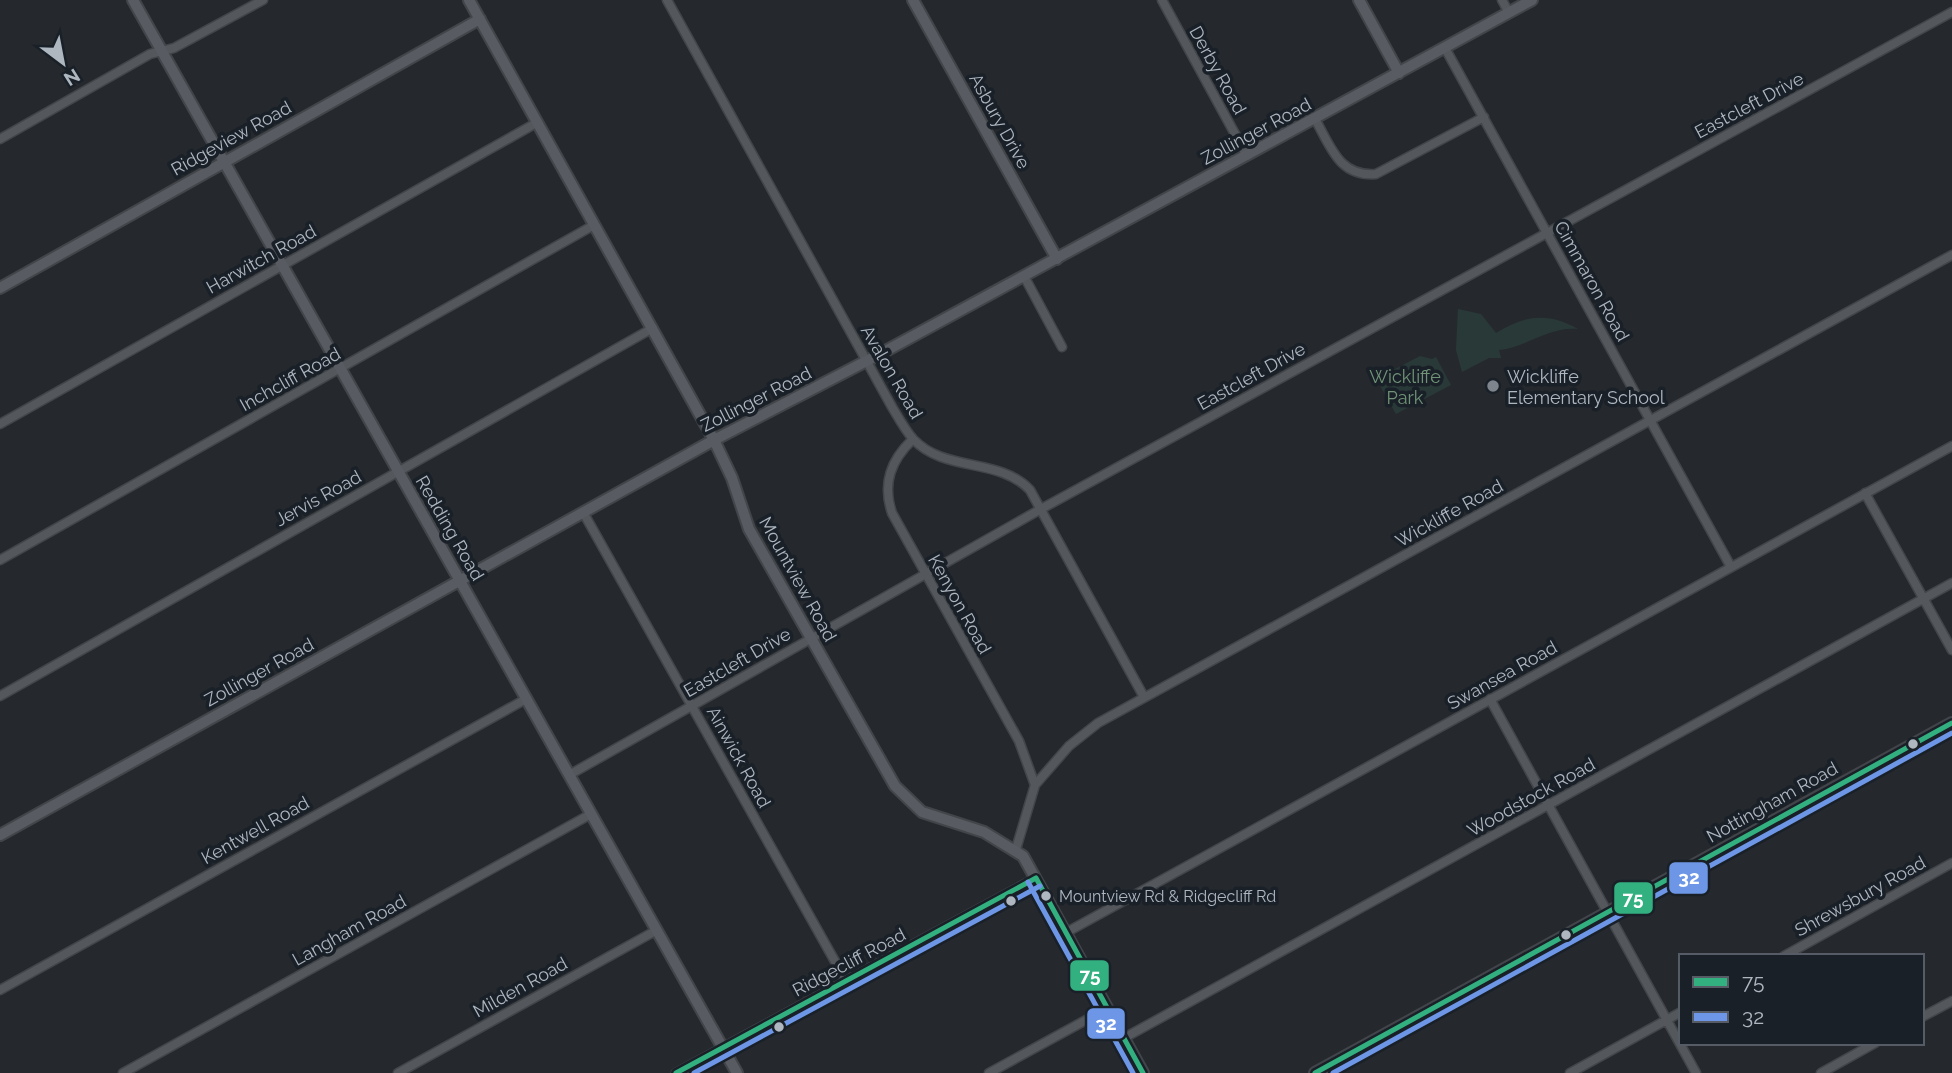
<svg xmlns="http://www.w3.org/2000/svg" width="1952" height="1073" font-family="Raleway,sans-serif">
  <rect width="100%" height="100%" fill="#25292e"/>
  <path fill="#293938" d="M 1458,309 L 1481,314 L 1496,333 C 1525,315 1548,312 1578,329 C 1548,326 1528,347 1499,350 L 1501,358 L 1489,358 L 1462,372 L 1456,350 Z
    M 1420,356 L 1432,359 L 1436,357 L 1451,385 L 1396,414 L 1376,379 Z"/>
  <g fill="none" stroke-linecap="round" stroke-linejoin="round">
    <defs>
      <path id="street" d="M 667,0 L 892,407 C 898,417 905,430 913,439 C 945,473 999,457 1030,490 L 1144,697
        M 1162,0 L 1247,156
        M 1502,0 L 1509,13
        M 1445,48 L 1731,567
        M 1315,119 C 1331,147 1339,177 1376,174 L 1484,117
        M 0,139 L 150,54 L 174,48 L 263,0
        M 1024,276 L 1062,347
        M 0,424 L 538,122
        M 913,439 C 891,460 882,483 892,513 L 1019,741 L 1035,785
        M 1865,493 L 1952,650
        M 583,512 L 846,981
        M 0,560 L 594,225
        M 0,696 L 653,328
        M 1490,699 L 1696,1073
        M 569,775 L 1041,509 L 1952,12
        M 1016,849 L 1035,785 L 1069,746 L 1098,723 L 1952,255
        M 1067,932 L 1952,446
        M 1784,956 L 1952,863
        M 0,990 L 526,699
        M 1922,1017 L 1952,1001
        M 1124,1038 L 1952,583
        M 123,1073 L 591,814
        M 398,1073 L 657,930
        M 676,1073 L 1036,878
        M 989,1073 L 1108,1008
        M 1570,1073 L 1681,1012
        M 1821,1073 L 1875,1043"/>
      <path id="secondary" d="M 133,0 L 737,1073
        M 469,0 L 714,440 L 732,478 L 749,529 L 895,786 L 922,812 L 984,832 L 1023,856 L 1143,1073
        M 913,0 L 1057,259
        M 1359,0 L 1399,73
        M 0,288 L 480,19
        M 0,835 L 714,440 L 880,354 L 1532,0
        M 1315,1073 L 1952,723"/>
    </defs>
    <use href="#street" stroke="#424549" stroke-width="11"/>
    <use href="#secondary" stroke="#424549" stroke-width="14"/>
    <use href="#street" stroke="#54585d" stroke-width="8"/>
    <use href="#secondary" stroke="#585c62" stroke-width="10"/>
    <defs>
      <path id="bus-1" d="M 1036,878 L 1143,1073
        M 676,1073 L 1036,878
        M 1315,1073 L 1952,723"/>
      <path id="bus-2" d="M 1028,882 L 1133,1073
        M 694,1073 L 1040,886
        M 1333,1073 L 1952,733"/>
    </defs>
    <use href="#bus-1" stroke="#1a2028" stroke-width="10"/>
    <use href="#bus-2" stroke="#1a2028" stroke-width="10"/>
    <use href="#bus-1" stroke="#33b07f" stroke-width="5"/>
    <use href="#bus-2" stroke="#6d97e6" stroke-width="5"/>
  </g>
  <circle fill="#7e858d" stroke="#1a2028" stroke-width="2.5" cx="1493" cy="386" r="7"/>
  <g fill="#aeb6c0" stroke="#1a2028" stroke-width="2.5">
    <circle cx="1913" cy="744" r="6"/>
    <circle cx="1046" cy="896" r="6"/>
    <circle cx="1011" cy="901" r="6"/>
    <circle cx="1566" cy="935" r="6"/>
    <circle cx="779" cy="1027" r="6"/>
  </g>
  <g text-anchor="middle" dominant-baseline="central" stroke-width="7" stroke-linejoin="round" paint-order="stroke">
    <g font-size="16" fill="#aeb6c0" stroke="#1a2028" text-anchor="start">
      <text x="1059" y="896">Mountview Rd &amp; Ridgecliff Rd</text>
    </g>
    <g font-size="18" fill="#aeb6c0" stroke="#1a2028">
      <text transform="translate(1218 70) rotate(61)">Derby Road</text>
      <text transform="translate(1749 105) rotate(-28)">Eastcleft Drive</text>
      <text transform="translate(1000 121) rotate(61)">Asbury Drive</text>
      <text transform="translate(1256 131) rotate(-28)">Zollinger Road</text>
      <text transform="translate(231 138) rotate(-29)">Ridgeview Road</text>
      <text transform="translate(261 259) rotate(-29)">Harwitch Road</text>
      <text transform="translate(1592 281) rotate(61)">Cimmaron Road</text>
      <text transform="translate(892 372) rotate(60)">Avalon Road</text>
      <text transform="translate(1251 376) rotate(-29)">Eastcleft Drive</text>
      <text transform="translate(290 379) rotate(-29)">Inchcliff Road</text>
      <text transform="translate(756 399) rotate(-27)">Zollinger Road</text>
      <text transform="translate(318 498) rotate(-29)">Jervis Road</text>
      <text transform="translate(1449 513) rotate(-29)">Wickliffe Road</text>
      <text transform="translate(450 528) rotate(60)">Redding Road</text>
      <text transform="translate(798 579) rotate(61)">Mountview Road</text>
      <text transform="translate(960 604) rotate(61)">Kenyon Road</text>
      <text transform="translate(737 662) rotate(-30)">Eastcleft Drive</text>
      <text transform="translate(259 672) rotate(-29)">Zollinger Road</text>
      <text transform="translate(1502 675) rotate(-29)">Swansea Road</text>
      <text transform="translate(739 757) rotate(61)">Ainwick Road</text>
      <text transform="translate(1531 797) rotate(-29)">Woodstock Road</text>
      <text transform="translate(1772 802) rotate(-29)">Nottingham Road</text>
      <text transform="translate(255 830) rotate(-29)">Kentwell Road</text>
      <text transform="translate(1860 896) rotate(-29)">Shrewsbury Road</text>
      <text transform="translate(349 930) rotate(-29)">Langham Road</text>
      <text transform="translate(849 962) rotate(-28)">Ridgecliff Road</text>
      <text transform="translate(520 987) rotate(-29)">Milden Road</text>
    </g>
    <g font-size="18" fill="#709377" stroke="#1a2028">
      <text x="1405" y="376">Wickliffe<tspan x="1405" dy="21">Park</tspan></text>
    </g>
    <g font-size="18" fill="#aeb6c0" stroke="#1a2028" text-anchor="start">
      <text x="1507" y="376">Wickliffe<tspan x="1507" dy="21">Elementary School</tspan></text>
    </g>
  </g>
  <g stroke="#1a2028" stroke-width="2.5">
    <rect x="1668" y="861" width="41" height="34" rx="7" fill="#6d97e6"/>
    <rect x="1613" y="881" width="41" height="34" rx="7" fill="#33b07f"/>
    <rect x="1069" y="959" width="41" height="33" rx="7" fill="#33b07f"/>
    <rect x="1086" y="1007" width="40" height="33" rx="7" fill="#6d97e6"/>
  </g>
  <g font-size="19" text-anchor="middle" font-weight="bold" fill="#fff">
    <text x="1689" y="884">32</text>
    <text x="1633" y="905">75</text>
    <text x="1090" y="982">75</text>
    <text x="1106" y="1030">32</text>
  </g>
  <rect x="1679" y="954" width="245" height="91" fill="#1a2028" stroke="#555c65" stroke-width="2"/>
  <rect x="1693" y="977" width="35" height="10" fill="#33b07f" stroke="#555c65" stroke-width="2"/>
  <text x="1742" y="989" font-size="21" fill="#aeb6c0">75</text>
  <rect x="1693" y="1012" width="35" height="10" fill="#6d97e6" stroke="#555c65" stroke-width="2"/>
  <text x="1742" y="1024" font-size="21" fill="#aeb6c0">32</text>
  <g transform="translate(63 63) rotate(148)" stroke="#1a2028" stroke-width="5" paint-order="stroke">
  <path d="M0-5L12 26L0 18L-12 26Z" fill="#aeb6c0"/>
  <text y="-10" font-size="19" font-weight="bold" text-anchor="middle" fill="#aeb6c0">N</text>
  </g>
</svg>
